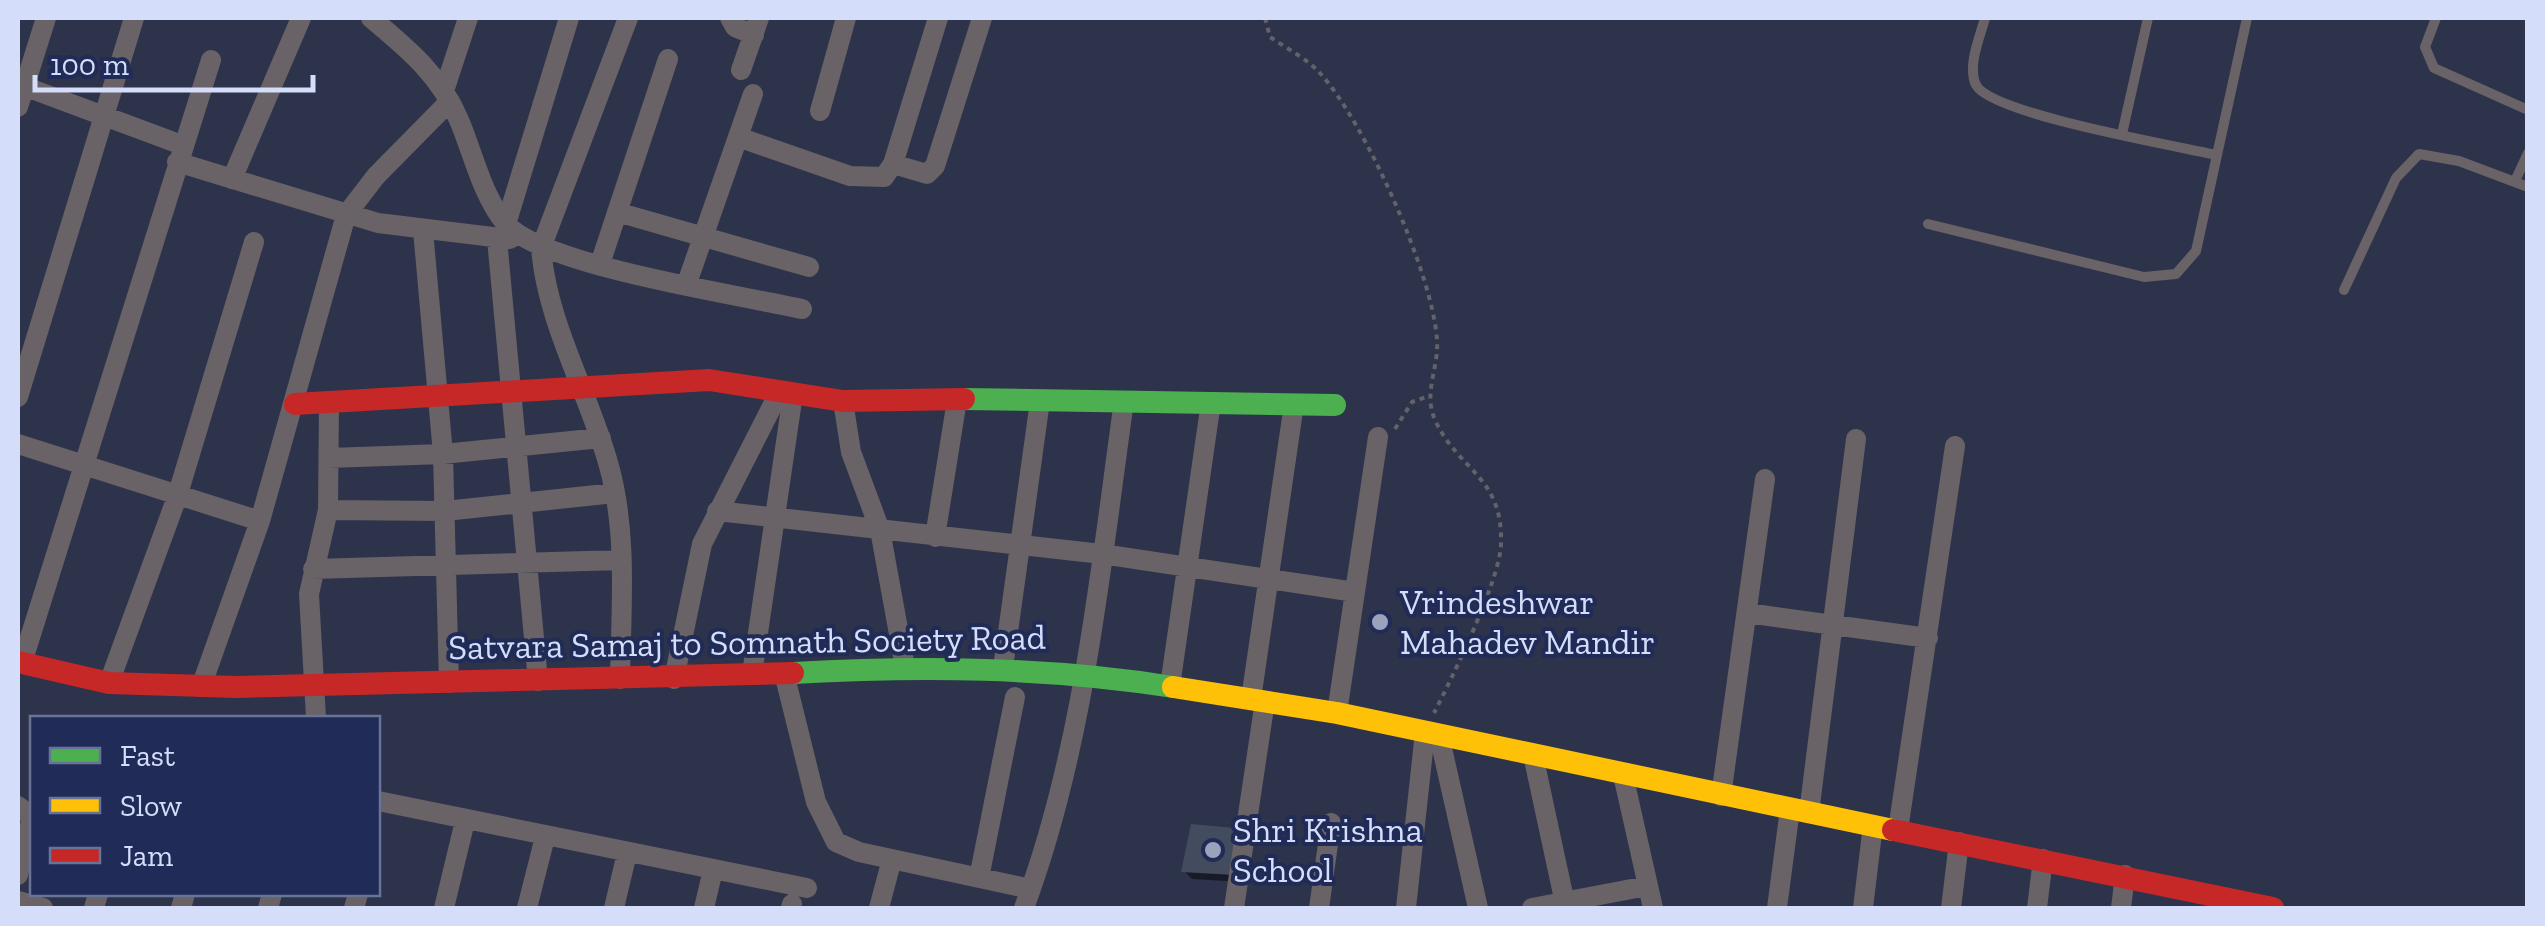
<svg xmlns="http://www.w3.org/2000/svg" width="2545" height="926" font-family="'Zilla Slab',serif">
  <rect width="100%" height="100%" fill="#2d334a"/>
  <path fill="#0007" d="M 1193,827 L 1243,882 L 1192,879 L 1184,871 Z"/>
  <path fill="#424c5e" d="M 1370,615 L 1391,618 L 1389,630 L 1369,627 Z
    M 1191,824 L 1246,829 L 1235,875 L 1181,872 Z"/>
  <g fill="none" stroke-linecap="round" stroke-linejoin="round">
    <path stroke="#636169" stroke-width="4" stroke-dasharray="5 5" stroke-linecap="butt" d="M 1265,18 L 1270,37 C 1286,48 1306,58 1319,72 C 1364,120 1433,274 1437,340 C 1439,369 1422,394 1436,422 C 1460,472 1503,476 1501,544 C 1500,580 1452,678 1434,713
      M 1395,429 L 1412,402 L 1429,396"/>
    <path stroke="#696266" stroke-width="10" d="M 1985,18 C 1980,37 1967,66 1976,85 C 1991,114 2177,146 2217,155
      M 2436,18 L 2425,47 L 2434,68 L 2528,110
      M 2122,134 L 2148,18
      M 2515,181 L 2528,153
      M 1928,224 L 2144,277 L 2176,274 L 2196,251 L 2247,18
      M 2344,290 L 2396,178 L 2419,154 L 2459,161 L 2528,187"/>
    <path stroke="#696266" stroke-width="20" d="M 371,18 C 407,48 440,75 459,120 C 473,153 482,195 505,223 C 542,266 740,295 802,309
      M 730,18 L 735,27 L 754,35
      M 741,70 L 759,18
      M 18,84 L 182,145
      M 444,91 L 468,18
      M 18,107 L 46,18
      M 820,111 L 846,18
      M 738,137 L 850,176 L 884,177 L 893,164 L 938,18
      M 177,162 L 378,223 L 510,239
      M 893,164 L 927,174 L 935,166 L 982,18
      M 232,179 L 301,18
      M 617,212 L 809,267
      M 506,224 L 569,18
      M 423,230 L 443,454 L 449,683
      M 497,239 L 538,681
      M 600,264 L 668,59
      M 687,283 L 753,94
      M 18,397 L 134,18
      M 843,401 L 851,452 L 880,530 L 905,667
      M 18,444 L 260,521
      M 329,458 L 443,454 L 601,438
      M 328,510 L 445,511 L 615,493
      M 717,511 L 1102,554 L 1355,592
      M 935,537 L 957,400
      M 313,569 L 621,560
      M 1747,613 L 1928,638
      M 22,663 L 211,60
      M 1003,668 L 1040,401
      M 784,673 L 816,802 L 836,842 L 859,852 L 1031,889
      M 752,674 L 793,394
      M 620,679 C 621,609 628,535 609,466 C 589,393 547,324 541,248 L 628,18
      M 674,679 L 702,544 L 780,391
      M 109,683 L 177,497 L 254,242
      M 1170,686 L 1211,402
      M 201,687 L 260,521 L 346,215 L 376,176 L 450,101
      M 1251,699 L 1294,404
      M 1337,713 L 1378,437
      M 316,718 L 309,594 L 328,510 L 329,403
      M 1439,735 L 1478,908
      M 1533,755 L 1566,908
      M 1623,775 L 1653,908
      M 1721,796 L 1765,479
      M 378,801 L 807,888
      M 18,806 L 32,817 L 18,875
      M 1809,813 L 1856,439
      M 1898,830 L 1955,446
      M 979,878 L 1015,697
      M 18,901 L 43,908
      M 94,908 L 98,894
      M 181,908 L 185,894
      M 268,908 L 272,894
      M 354,908 L 358,894
      M 444,908 L 465,821
      M 527,908 L 545,837
      M 614,908 L 627,853
      M 704,908 L 713,870
      M 791,908 L 792,904
      M 879,908 L 892,859
      M 1024,908 C 1084,747 1100,571 1124,401
      M 1234,908 L 1265,701
      M 1319,908 L 1331,823
      M 1406,908 L 1425,732
      M 1532,908 L 1647,886
      M 1777,908 L 1790,809
      M 1863,908 L 1873,825
      M 1951,908 L 1959,842
      M 2037,908 L 2043,859
      M 2121,908 L 2125,875"/>
    <path stroke="#4caf50" stroke-width="22" d="M 964,399 L 1335,405
      M 793,673 C 921,666 1047,667 1173,687"/>
    <path stroke="#ffc107" stroke-width="22" d="M 1173,687 L 1337,713 L 1893,830"/>
    <path stroke="#c62828" stroke-width="22" d="M 295,404 L 709,380 L 843,401 L 964,399
      M 18,662 L 109,683 L 237,687 L 793,673
      M 1893,830 L 2273,908"/>
  </g>
  <g fill="#9aa2bc" stroke="#202c57" stroke-width="4">
    <circle cx="1380" cy="622" r="10"/>
    <circle cx="1213" cy="850" r="10"/>
  </g>
  <g text-anchor="middle" dominant-baseline="central" stroke-width="8" stroke-linejoin="round" paint-order="stroke">
    <g font-size="35" fill="#d4defa" stroke="#202c57" text-anchor="start">
      <text x="1400" y="602">Vrindeshwar<tspan x="1400" dy="40">Mahadev Mandir</tspan></text>
      <text x="1233" y="830">Shri Krishna<tspan x="1233" dy="40">School</tspan></text>
    </g>
    <g font-size="35" fill="#d4defa" stroke="#202c57">
      <text transform="translate(747 642) rotate(-1)">Satvara Samaj to Somnath Society Road</text>
    </g>
  </g>
  <rect width="2545" height="926" fill="none" stroke="#d4defa" stroke-width="40"/>
  <rect x="30" y="716" width="350" height="180" fill="#202c57" stroke="#687398" stroke-width="2.5"/>
  <rect x="50" y="748" width="50" height="15" fill="#4caf50" stroke="#687398" stroke-width="2.5"/>
  <text x="120" y="766" font-size="30" fill="#d4defa">Fast</text>
  <rect x="50" y="798" width="50" height="15" fill="#ffc107" stroke="#687398" stroke-width="2.5"/>
  <text x="120" y="816" font-size="30" fill="#d4defa">Slow</text>
  <rect x="50" y="848" width="50" height="15" fill="#c62828" stroke="#687398" stroke-width="2.5"/>
  <text x="120" y="866" font-size="30" fill="#d4defa">Jam</text>
  <path d="M35 75v15h278v-15" fill="none" stroke="#d4defa" stroke-width="5"/>
  <text x="50" y="75" font-size="30" fill="#d4defa" stroke="#202c57" stroke-width="8" paint-order="stroke">100 m</text>
</svg>
